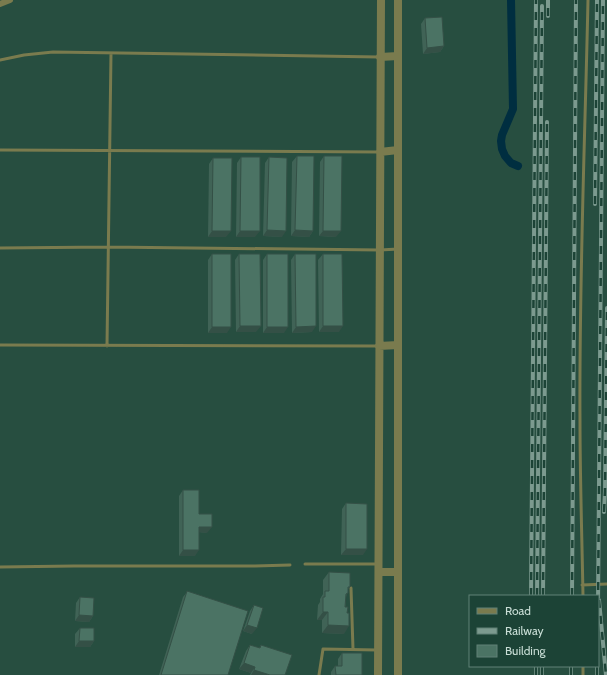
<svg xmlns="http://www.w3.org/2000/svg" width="607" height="675" font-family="Cabin,sans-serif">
  <rect width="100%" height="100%" fill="#274e40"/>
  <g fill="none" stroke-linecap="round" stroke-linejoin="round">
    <path stroke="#002e40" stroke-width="8" d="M 511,0 L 513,109 L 502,135 L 501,141 L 502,149 L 505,156 L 511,163 L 518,166"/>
    <path stroke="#7a7b4e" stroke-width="3" d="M 0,60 L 24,55 L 53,52 L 379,57
      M 0,150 L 380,152
      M 0,248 L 108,247 L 380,250 L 398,249
      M 0,345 L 378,346
      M 107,346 L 111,53
      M 305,564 L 377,564
      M 0,567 L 74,566 L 255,566 L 290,565
      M 582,585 L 607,584
      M 351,588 L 353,649
      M 583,596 C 582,538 580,479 580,421 C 579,280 585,140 588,0
      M 583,666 L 583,675
      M 319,675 L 323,649 L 377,650"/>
    <path stroke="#7a7b4e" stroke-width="6" d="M 0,4 L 10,0"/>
    <path stroke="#7a7b4e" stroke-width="8" d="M 380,57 L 398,56
      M 380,152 L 398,150
      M 379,346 L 398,345
      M 379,572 L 398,572
      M 378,675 L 381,0
      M 398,675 L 398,0"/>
    <defs>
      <path id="rail" d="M 548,16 L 548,0
        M 595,204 L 597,0
        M 604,512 L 605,491 L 607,308
        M 531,596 L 536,0
        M 537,596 L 542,6
        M 543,596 L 547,122
        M 572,596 L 576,0
        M 599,600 L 606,675
        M 598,606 L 603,0
        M 536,675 L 536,666
        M 542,675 L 542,666
        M 571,675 L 571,666
        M 597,675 L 597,666"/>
    </defs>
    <use href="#rail" stroke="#7c9a8f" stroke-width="4"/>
    <use href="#rail" stroke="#1c4336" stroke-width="2.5" stroke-dasharray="8" stroke-linecap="butt"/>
  </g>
  <path fill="#406356" d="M 425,18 L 444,46 L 440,52 L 423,54 L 421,24 Z
    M 297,156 L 313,231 L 309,237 L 291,236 L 292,162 Z
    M 324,156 L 336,237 L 319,236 L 320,162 Z
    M 241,157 L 255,237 L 236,237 L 237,163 Z
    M 269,157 L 282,237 L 263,236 L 265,163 Z
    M 213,158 L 226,237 L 208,237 L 209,164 Z
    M 212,254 L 227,333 L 208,333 L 208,260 Z
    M 239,254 L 256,332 L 236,332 L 235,260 Z
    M 267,254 L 284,333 L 263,333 L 263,260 Z
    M 295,254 L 312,332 L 292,333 L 291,260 Z
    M 323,254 L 339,332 L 319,332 L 318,260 Z
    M 183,490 L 199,514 L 207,533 L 199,532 L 195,556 L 179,556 L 179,496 Z
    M 346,503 L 363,555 L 341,555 L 342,509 Z
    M 329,572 L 350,587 L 348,589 L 346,597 L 344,634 L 322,633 L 322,620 L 317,620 L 318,605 L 320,602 L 320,599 L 323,594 L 323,580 Z
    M 187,592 L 228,675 L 159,675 L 183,597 Z
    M 80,597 L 93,616 L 89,622 L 75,621 L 76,603 Z
    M 254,605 L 252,634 L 243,631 L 250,611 Z
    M 80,628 L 94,641 L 90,647 L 75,647 L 75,634 Z
    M 250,645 L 259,648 L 261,645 L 285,675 L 250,675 L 251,673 L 239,669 L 246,651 Z
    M 342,653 L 362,675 L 331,675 L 331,672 L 335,666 L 338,666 L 338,659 Z"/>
  <path fill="#345046" d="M 444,46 L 440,52 L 423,54 L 427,48 Z
    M 267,230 L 286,231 L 282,237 L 263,236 Z
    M 295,230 L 313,231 L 309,237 L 291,236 Z
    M 212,231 L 231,231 L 226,237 L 208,237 Z
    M 240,231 L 260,231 L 255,237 L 236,237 Z
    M 323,231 L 341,231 L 336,237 L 319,236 Z
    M 240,326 L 261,326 L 256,332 L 236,332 Z
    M 316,326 L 312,332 L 292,333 L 296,327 Z
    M 323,326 L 343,326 L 339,332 L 319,332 Z
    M 212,327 L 231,327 L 227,333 L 208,333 Z
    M 267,327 L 288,327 L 284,333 L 263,333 Z
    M 199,527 L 212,527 L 207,533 L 195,532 Z
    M 346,549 L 367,549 L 363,555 L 341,555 Z
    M 183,550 L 199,550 L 195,556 L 179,556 Z
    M 323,612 L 328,612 L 322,620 L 317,620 Z
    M 79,615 L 93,616 L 89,622 L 75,621 Z
    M 247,625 L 257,628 L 252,634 L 243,631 Z
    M 328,625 L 349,626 L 344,634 L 322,633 Z
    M 79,641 L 94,641 L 90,647 L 75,647 Z
    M 244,663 L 255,667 L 251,673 L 239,669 Z
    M 254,670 L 270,675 L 251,675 Z"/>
  <path fill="#4b7364" stroke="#345046" d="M 442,17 L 444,46 L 427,48 L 425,18 Z
    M 297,156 L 314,156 L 313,231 L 295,230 Z
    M 324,156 L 342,156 L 341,231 L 323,231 Z
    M 241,157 L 260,157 L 260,231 L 240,231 Z
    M 269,157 L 287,158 L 286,231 L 267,230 Z
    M 213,158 L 232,158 L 231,231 L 212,231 Z
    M 212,254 L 231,254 L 231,327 L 212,327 Z
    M 239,254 L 260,254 L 261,326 L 240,326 Z
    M 267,254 L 288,254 L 288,327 L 267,327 Z
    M 295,254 L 316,254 L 316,326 L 296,327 Z
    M 323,254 L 342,254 L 343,326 L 323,326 Z
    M 183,490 L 199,490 L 199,514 L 212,514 L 212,527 L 199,527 L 199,550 L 183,550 Z
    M 346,503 L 367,504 L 367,549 L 346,549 Z
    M 329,572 L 350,573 L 350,587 L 348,587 L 348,593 L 346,594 L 345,607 L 348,607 L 347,613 L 349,613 L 349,626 L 328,625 L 328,612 L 323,612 L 323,597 L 325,597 L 325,591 L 329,591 Z
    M 187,591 L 248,611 L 228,675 L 161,675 Z
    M 80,597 L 94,598 L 93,616 L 79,615 Z
    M 254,605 L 263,608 L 257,628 L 247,625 Z
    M 80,628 L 94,628 L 94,641 L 79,641 Z
    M 250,645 L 260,648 L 261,645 L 292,655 L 285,675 L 270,675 L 254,670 L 255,667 L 244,663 Z
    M 342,653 L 362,653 L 362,675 L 336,675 L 335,666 L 342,666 Z"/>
  <rect x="469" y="595" width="130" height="72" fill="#1c4336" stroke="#618176"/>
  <rect x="477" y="608" width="20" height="6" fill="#7a7b4e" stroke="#618176"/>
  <text x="505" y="615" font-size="12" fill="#c9ded6">Road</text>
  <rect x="477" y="628" width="20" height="6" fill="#7c9a8f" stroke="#618176"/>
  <text x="505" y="635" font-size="12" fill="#c9ded6">Railway</text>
  <rect x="477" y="645" width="20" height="12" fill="#4b7364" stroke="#618176"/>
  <text x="505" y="655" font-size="12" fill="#c9ded6">Building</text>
</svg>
